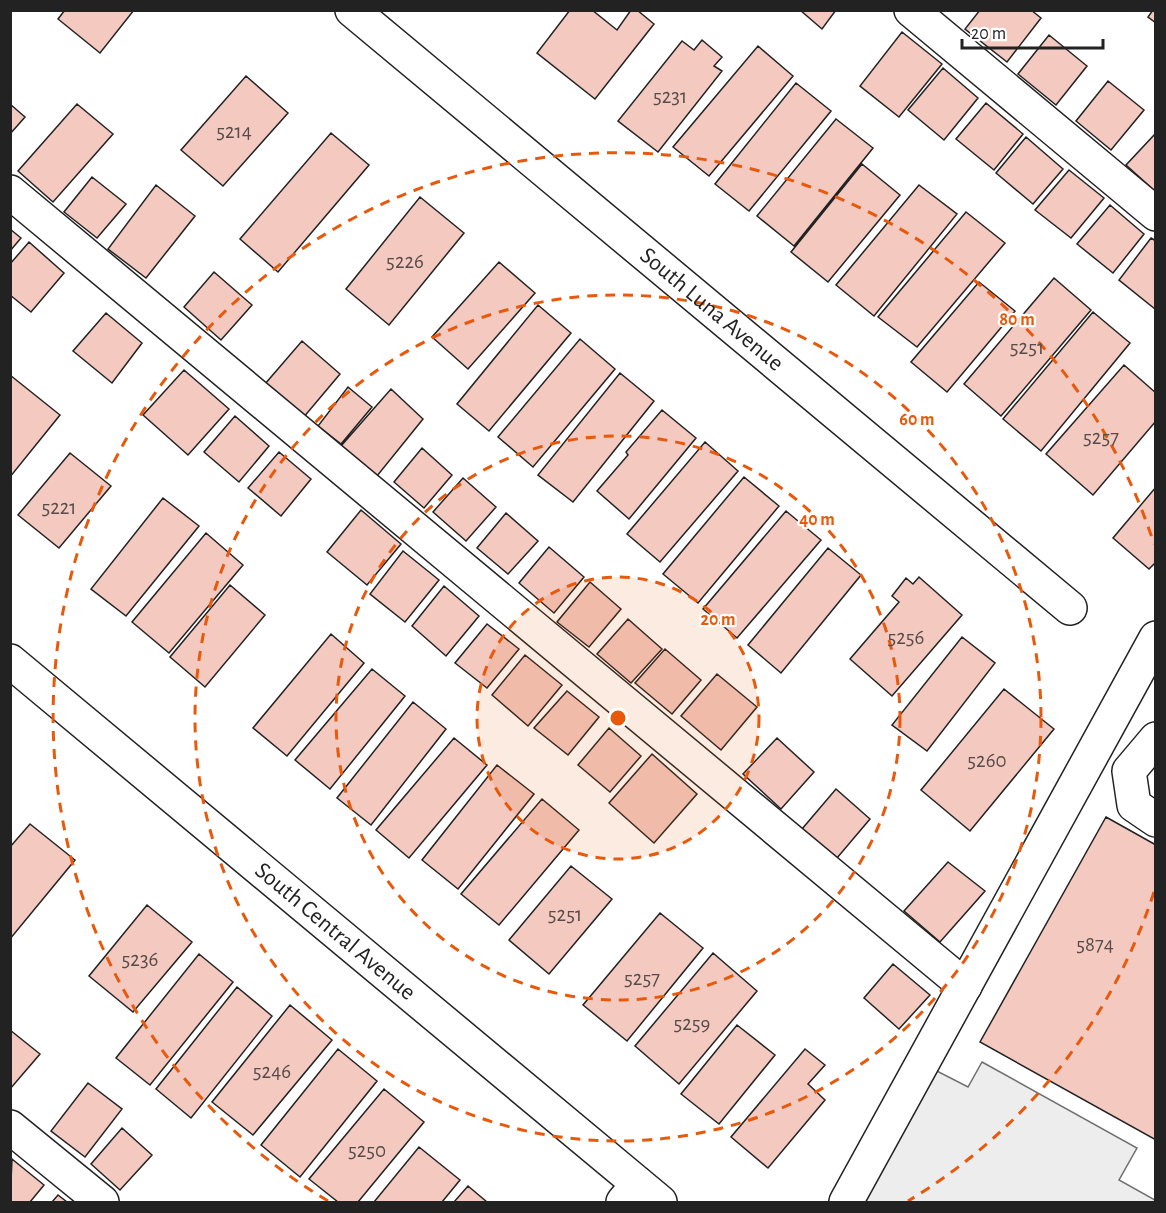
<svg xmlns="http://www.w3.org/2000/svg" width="1166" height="1213" font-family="'Alegreya Sans',sans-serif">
  <rect width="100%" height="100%" fill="#fff"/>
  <path fill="#ededed" stroke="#6f6f6f" stroke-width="1.5" d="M 982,1062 L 1137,1148 L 1119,1180 L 1155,1200 L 1154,1202 L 862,1202 L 935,1070 L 968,1087 Z"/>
  <path fill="#f3c9c0" stroke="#222" stroke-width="1.5" d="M 65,10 L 134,10 L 100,53 L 58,19 Z
    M 570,10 L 592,10 L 617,30 L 631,10 L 637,10 L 654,24 L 595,99 L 537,53 Z
    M 800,10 L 836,10 L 822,29 Z
    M 980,10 L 1031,10 L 1041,18 L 1007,62 L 965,29 Z
    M 1153,10 L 1156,10 L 1156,23 L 1148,17 Z
    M 902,32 L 942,64 L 899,117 L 860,86 Z
    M 1049,35 L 1087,66 L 1056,105 L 1018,74 Z
    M 702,40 L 722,57 L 714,66 L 722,71 L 658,152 L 618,121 L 682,41 L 694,50 Z
    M 758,46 L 793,76 L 709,176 L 673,147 Z
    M 943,68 L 978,98 L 944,140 L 908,110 Z
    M 246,76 L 288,113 L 223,186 L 181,150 Z
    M 1108,81 L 1144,110 L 1111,150 L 1076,121 Z
    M 796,83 L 831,111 L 749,211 L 715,184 Z
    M 986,103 L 1023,134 L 994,170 L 956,139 Z
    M 10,104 L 25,117 L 10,134 Z
    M 77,104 L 113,134 L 53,202 L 18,171 Z
    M 836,119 L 873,148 L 794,246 L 757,216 Z
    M 331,133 L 369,165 L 278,272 L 240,239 Z
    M 1156,133 L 1156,192 L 1126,165 Z
    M 1026,137 L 1063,169 L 1033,204 L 996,173 Z
    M 862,164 L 900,195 L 828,282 L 791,252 Z
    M 1069,170 L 1104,198 L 1071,238 L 1035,210 Z
    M 92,177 L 126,204 L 97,238 L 64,212 Z
    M 156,185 L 195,216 L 146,278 L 108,249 Z
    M 919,185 L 957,214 L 874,316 L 836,285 Z
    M 420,197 L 464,233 L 389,325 L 346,289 Z
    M 1110,205 L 1144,234 L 1113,273 L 1077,244 Z
    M 966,212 L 1005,243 L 917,347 L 878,317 Z
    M 10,229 L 21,238 L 10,251 Z
    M 1151,238 L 1156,241 L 1155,309 L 1119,280 Z
    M 29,242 L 64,273 L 31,312 L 10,295 L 10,264 Z
    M 499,262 L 535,293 L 468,369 L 432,337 Z
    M 214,272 L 252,305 L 221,340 L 184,307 Z
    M 1054,278 L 1091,310 L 1001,416 L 964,384 Z
    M 979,282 L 1015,311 L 947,392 L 911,362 Z
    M 538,305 L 571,333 L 489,431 L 457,404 Z
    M 1093,312 L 1130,343 L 1041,451 L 1003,419 Z
    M 106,313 L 142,343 L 112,383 L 73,351 Z
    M 580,339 L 615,369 L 533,467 L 498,437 Z
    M 302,341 L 340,374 L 303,418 L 265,384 Z
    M 1124,365 L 1156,393 L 1156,421 L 1093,495 L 1046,454 Z
    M 184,370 L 229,409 L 188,455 L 143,415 Z
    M 620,373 L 654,401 L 573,502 L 538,475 Z
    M 10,375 L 60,415 L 10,477 Z
    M 348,387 L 372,407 L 341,444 L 318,426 Z
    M 391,389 L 423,419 L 377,476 L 341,446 Z
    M 662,410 L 696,438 L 629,519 L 597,491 L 628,455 L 626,452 Z
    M 235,416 L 269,446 L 239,482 L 204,452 Z
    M 705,442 L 738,471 L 660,562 L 627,534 Z
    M 422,448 L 452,475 L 424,508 L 394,482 Z
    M 279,452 L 311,479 L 281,516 L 248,488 Z
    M 70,453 L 111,486 L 59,548 L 18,515 Z
    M 744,477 L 779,506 L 698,603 L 663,574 Z
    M 463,478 L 496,507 L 466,541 L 433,512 Z
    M 1156,487 L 1156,562 L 1149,569 L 1113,538 Z
    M 163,498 L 199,526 L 126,616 L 91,589 Z
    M 361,510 L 401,544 L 367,585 L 327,552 Z
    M 786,511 L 821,540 L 737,638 L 703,609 Z
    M 506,513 L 538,541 L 508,574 L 477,548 Z
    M 206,533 L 243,565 L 169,653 L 132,622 Z
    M 549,547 L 584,577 L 554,613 L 519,583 Z
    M 828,548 L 861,575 L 781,673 L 748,645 Z
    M 403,551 L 439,580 L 405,622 L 370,594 Z
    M 919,577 L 962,615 L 892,696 L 850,659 L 899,602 L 892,596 L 906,578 L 913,584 Z
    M 590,582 L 621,609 L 589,647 L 557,622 Z
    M 230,585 L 265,615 L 205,687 L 170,657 Z
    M 444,586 L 479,616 L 446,656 L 412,626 Z
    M 628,619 L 662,649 L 631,683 L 597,654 Z
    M 487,624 L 519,649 L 487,688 L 455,663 Z
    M 331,634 L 364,663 L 287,756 L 253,728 Z
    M 962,637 L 995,663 L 927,751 L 892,725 Z
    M 665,649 L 701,680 L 672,714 L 635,683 Z
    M 525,655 L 562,685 L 528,726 L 492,695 Z
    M 372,669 L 405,696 L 330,789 L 295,760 Z
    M 717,674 L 757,707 L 721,750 L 681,716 Z
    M 1004,689 L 1054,729 L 970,831 L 921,790 Z
    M 567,691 L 599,717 L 568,755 L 534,728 Z
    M 413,702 L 446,729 L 371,825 L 337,798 Z
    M 609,728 L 641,756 L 610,792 L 578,765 Z
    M 454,738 L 487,765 L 409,858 L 376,830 Z
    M 777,738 L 814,772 L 781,809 L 743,774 Z
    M 652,754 L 697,794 L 654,843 L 609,803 Z
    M 497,765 L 534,794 L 458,889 L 422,860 Z
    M 836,789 L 870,819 L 837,858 L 802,829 Z
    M 542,799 L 579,830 L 499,925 L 461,894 Z
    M 1106,817 L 1156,845 L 1156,1140 L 980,1042 Z
    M 30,824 L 75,860 L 10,939 L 10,847 Z
    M 948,862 L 985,891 L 940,942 L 904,911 Z
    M 571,866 L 612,899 L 549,974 L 509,940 Z
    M 147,905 L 192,942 L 133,1012 L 89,976 Z
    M 660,913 L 703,948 L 627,1041 L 583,1005 Z
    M 713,953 L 757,991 L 679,1084 L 635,1046 Z
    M 199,954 L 233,982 L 150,1085 L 116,1058 Z
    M 893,964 L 930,995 L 899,1029 L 864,998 Z
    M 237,987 L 272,1016 L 191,1118 L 156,1089 Z
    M 290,1005 L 332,1040 L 253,1135 L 212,1102 Z
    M 737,1025 L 775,1055 L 719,1124 L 681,1094 Z
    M 10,1030 L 40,1054 L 10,1089 Z
    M 338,1049 L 377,1081 L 300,1177 L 261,1145 Z
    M 805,1049 L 825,1065 L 808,1084 L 825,1100 L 768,1168 L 731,1137 Z
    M 88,1083 L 122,1109 L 85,1157 L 51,1131 Z
    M 384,1089 L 424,1122 L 358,1202 L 338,1202 L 309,1179 Z
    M 122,1128 L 152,1155 L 120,1190 L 91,1164 Z
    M 419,1147 L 460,1180 L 442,1202 L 374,1202 Z
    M 12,1159 L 44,1185 L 30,1202 L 10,1202 Z
    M 468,1186 L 487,1202 L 454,1202 Z
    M 58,1195 L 67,1202 L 52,1202 Z"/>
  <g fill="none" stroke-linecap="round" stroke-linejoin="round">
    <defs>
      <g id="minor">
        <path id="s1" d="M 352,10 L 1070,608"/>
        <path d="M 911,10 L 1156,214"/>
        <path d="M 10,192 L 965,986"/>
        <path d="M 1156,739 L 1129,771 L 1134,805 L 1156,820"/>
        <path d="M 10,1127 L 102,1202"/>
        <path d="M 623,1202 L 638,1184"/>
        <path d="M 846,1202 L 1156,638"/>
      </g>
      <g id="major">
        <path id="s2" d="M 10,661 L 660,1202"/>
      </g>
    </defs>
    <use href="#minor" stroke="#222" stroke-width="36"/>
    <use href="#major" stroke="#222" stroke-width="36"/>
    <use href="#minor" stroke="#fff" stroke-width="33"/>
    <use href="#major" stroke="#fff" stroke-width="33"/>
  </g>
  <circle cx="618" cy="718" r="141" fill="#e8590c" fill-opacity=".12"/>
  <g fill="none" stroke="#e8590c" stroke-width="3" stroke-dasharray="10 8">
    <circle cx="618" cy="718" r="141"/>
    <circle cx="618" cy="718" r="282"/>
    <circle cx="618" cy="718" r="423"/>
    <path d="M1154 892A564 564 0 0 1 908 1201M328 1201A564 564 0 1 1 1154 544"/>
  </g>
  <g text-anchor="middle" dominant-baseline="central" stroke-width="4.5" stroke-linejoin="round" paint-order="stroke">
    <g font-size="21" fill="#564c4a">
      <text x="670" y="96">5231</text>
      <text x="234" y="131">5214</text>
      <text x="405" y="261">5226</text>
      <text x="1027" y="347">5251</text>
      <text x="1101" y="437">5257</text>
      <text x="59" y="507">5221</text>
      <text x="906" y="637">5256</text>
      <text x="987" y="760">5260</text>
      <text x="565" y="914">5251</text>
      <text x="1095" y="944">5874</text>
      <text x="140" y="959">5236</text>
      <text x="642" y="978">5257</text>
      <text x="692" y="1023">5259</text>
      <text x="272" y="1071">5246</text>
      <text x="367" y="1150">5250</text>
    </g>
    <g font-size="24" fill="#222" stroke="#fff">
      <text stroke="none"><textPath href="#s1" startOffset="468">South Luna Avenue</textPath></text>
      <text stroke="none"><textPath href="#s2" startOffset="423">South Central Avenue</textPath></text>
    </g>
  </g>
  <circle cx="618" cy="718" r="9" fill="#e8590c" stroke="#fff" stroke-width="3"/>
  <g font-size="18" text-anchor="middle" font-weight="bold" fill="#e8590c" stroke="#fff" stroke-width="4.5" stroke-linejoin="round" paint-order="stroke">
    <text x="1017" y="325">80 m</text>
    <text x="917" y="425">60 m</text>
    <text x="817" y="525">40 m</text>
    <text x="718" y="625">20 m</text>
  </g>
  <rect width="1166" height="1213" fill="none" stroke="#222222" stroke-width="24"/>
  <path d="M962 39v9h141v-9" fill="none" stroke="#222222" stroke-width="3"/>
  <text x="971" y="39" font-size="18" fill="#222222" stroke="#ffffff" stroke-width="4.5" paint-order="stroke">20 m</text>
</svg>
